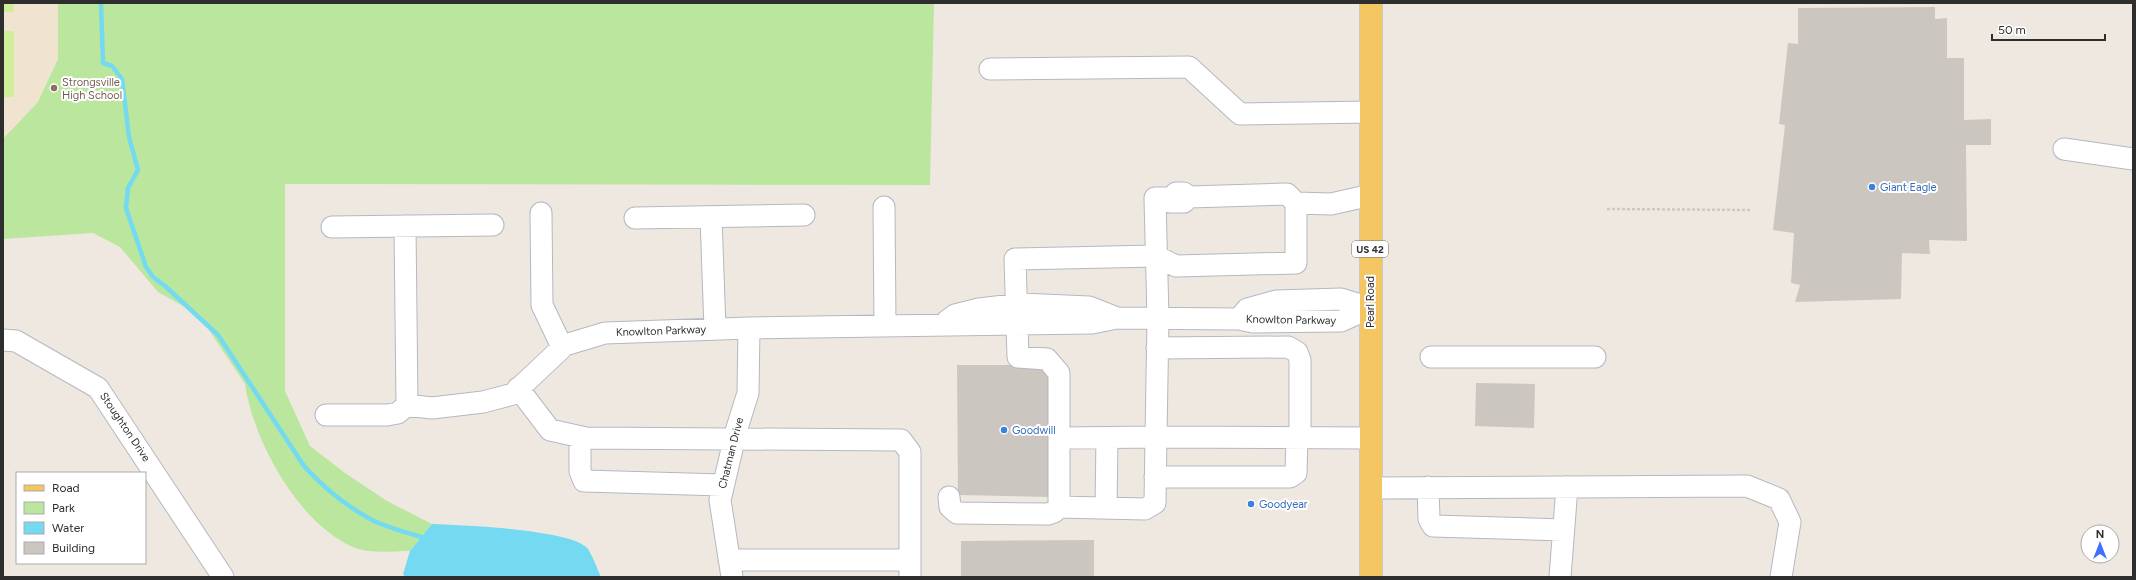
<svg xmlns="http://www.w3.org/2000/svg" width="2136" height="580" font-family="Figtree,sans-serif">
  <rect width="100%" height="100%" fill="#efe8e1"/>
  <path fill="#f0e4d0" d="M 3,3 L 106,3 L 3,175 Z"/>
  <path fill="#bbe69d" d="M 58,3 L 934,3 L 930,185 L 285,184 L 285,391 L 310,446 L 345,473 L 387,501 L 432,524 L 410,551 C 393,551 371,554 355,548 C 299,525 253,441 245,384 L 199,315 L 158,292 L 120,247 L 93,233 L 3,239 L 3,139 L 38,102 L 58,59 Z"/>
  <path fill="#d0ed99" d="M 3,3 L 14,3 L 14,12 L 3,12 Z
    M 3,31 L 14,31 L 14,97 L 3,97 Z"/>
  <path fill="#73daf2" d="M 432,524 C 458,525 573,529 588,549 C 593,557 597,568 601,577 L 405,577 L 403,574 L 410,551 Z"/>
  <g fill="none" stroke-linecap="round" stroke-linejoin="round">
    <path stroke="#73daf2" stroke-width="4.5" d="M 101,3 L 103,63 L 112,66 L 122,79 L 129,137 L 138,170 L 128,188 L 126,208 L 146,267 L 153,277 L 165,286 L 218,335 L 304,466 C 324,488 347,507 374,521 C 389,528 406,532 421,537"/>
  </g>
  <path fill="#cbc6bf" d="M 1935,7 L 1935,19 L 1947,18 L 1947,58 L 1964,58 L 1964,120 L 1991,119 L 1991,145 L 1966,145 L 1967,241 L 1929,240 L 1930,254 L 1902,253 L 1901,299 L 1795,302 L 1800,285 L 1791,283 L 1794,233 L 1773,230 L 1785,125 L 1779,124 L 1788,43 L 1798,44 L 1798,8 Z
    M 957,365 L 1049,365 L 1050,497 L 958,495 Z
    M 1476,383 L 1535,384 L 1534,428 L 1475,426 Z
    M 1094,540 L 1094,577 L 961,577 L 961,541 Z"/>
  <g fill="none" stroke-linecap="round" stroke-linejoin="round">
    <defs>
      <path id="minor" d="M 990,69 L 1189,67 L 1240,114 L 1371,112
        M 2064,149 L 2133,159
        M 1176,193 L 1184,193 L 1189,197 L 1287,194 L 1296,203
        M 1189,197 L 1184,202 L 1170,202 L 1165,198 L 1155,198 L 1158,318 L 1156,437 L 1371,438
        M 884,207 L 885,326
        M 541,213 L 542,305 L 562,347
        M 711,217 L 715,329
        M 635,218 L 804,215
        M 405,226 L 407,405
        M 332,227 L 493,225
        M 1239,319 L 1247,309 L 1276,301 L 1341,299 L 1370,308
        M 947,321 L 955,315 L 979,309 L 1021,304 L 1089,307 L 1117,318
        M 3,340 L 16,341 L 98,388 L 223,577
        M 1157,348 L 1288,347 L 1297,352 L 1300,360 L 1300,437
        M 1431,357 L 1595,357
        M 518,388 L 550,430 L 586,438 L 901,440 L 910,452 L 910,577
        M 407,405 L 432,408 L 483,402 L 513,394 L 565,345 L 605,333 L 749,328 L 1092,323 L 1117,318 L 1239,319 L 1253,322 L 1341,321 L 1370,308
        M 326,415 L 387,415 L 398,413 L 407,405
        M 580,437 L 580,471 L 584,481 L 723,485
        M 1155,477 L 1290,477 L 1296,473 L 1297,437
        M 1428,487 L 1429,519 L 1433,526 L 1563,530
        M 1371,488 L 1747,486 L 1779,499 L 1790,522 L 1781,577
        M 949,497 L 950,507 L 957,513 L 1048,514 L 1054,512 L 1059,507 L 1059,373 L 1047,359 L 1018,357 L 1015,259 L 1156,256 L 1176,266 L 1296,263 L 1296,203 L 1331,204 L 1371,195
        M 1059,507 L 1145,509 L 1155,503 L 1156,437 L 1060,438
        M 1106,508 L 1107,438
        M 729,560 L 910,560
        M 732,577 L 720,500 L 737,428 L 748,393 L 749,328
        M 1560,577 L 1567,487"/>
      <path id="major" d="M 1371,577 L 1371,3"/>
    </defs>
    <use href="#minor" stroke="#b4b8c1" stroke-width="23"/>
    <use href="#major" stroke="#c9c9c9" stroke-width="24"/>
    <path stroke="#c9c9c9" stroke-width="2.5" stroke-dasharray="3 2" stroke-linecap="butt" d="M 1607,209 L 1752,210"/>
    <use href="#minor" stroke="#fff" stroke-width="21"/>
    <use href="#major" stroke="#f4c661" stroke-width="22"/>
  </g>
  <circle fill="#8d6e63" stroke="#fff" stroke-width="1.5" cx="54" cy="88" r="4"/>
  <g fill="#3f7fe0" stroke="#fff" stroke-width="1.5">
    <circle cx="1872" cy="187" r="4"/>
    <circle cx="1004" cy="430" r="4"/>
    <circle cx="1251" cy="504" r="4"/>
  </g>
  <g text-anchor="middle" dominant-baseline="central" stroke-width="4" stroke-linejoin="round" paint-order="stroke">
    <rect fill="#fff" stroke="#6d6d6d" stroke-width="1" x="1352" y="241" width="36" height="16" rx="3"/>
    <g font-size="10" font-weight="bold" fill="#2e2e2e">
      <text x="1370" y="249">US 42</text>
    </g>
    <g font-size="11" fill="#785e54" stroke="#fff" text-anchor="start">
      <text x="62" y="82">Strongsville<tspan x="62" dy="13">High School</tspan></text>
    </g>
    <g font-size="11" fill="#366cbe" stroke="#fff" text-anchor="start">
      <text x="1880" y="187">Giant Eagle</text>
      <text x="1012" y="430">Goodwill</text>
      <text x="1259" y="504">Goodyear</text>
    </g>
    <g font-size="11" fill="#2e2e2e" stroke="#fff">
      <text transform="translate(1370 302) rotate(-90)">Pearl Road</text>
      <text transform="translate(1291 320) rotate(1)">Knowlton Parkway</text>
      <text transform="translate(661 331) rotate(-2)">Knowlton Parkway</text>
      <text transform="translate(125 427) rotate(56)">Stoughton Drive</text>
      <text transform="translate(731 453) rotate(-76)">Chatman Drive</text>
    </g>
  </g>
  <rect width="2136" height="580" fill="none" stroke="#2e2e2e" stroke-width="8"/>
  <rect x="16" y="472" width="130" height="92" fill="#ffffff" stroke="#ababab"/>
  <rect x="24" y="485" width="20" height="6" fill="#f4c661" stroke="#ababab"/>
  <text x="52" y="492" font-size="12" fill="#2e2e2e">Road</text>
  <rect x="24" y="502" width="20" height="12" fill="#bbe69d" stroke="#ababab"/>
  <text x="52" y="512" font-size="12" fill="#2e2e2e">Park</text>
  <rect x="24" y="522" width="20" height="12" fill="#73daf2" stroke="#ababab"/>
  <text x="52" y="532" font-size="12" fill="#2e2e2e">Water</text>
  <rect x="24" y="542" width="20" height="12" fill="#cbc6bf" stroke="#ababab"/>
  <text x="52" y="552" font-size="12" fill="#2e2e2e">Building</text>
  <g transform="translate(2100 544)"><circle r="19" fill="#ffffff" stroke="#ababab"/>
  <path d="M0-3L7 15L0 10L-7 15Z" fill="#3f71fe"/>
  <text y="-6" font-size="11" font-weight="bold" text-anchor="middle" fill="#2e2e2e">N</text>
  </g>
  <path d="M1992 34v6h113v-6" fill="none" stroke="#2e2e2e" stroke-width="2"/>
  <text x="1998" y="34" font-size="12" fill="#2e2e2e" stroke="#ffffff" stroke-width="3" paint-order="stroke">50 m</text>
</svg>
